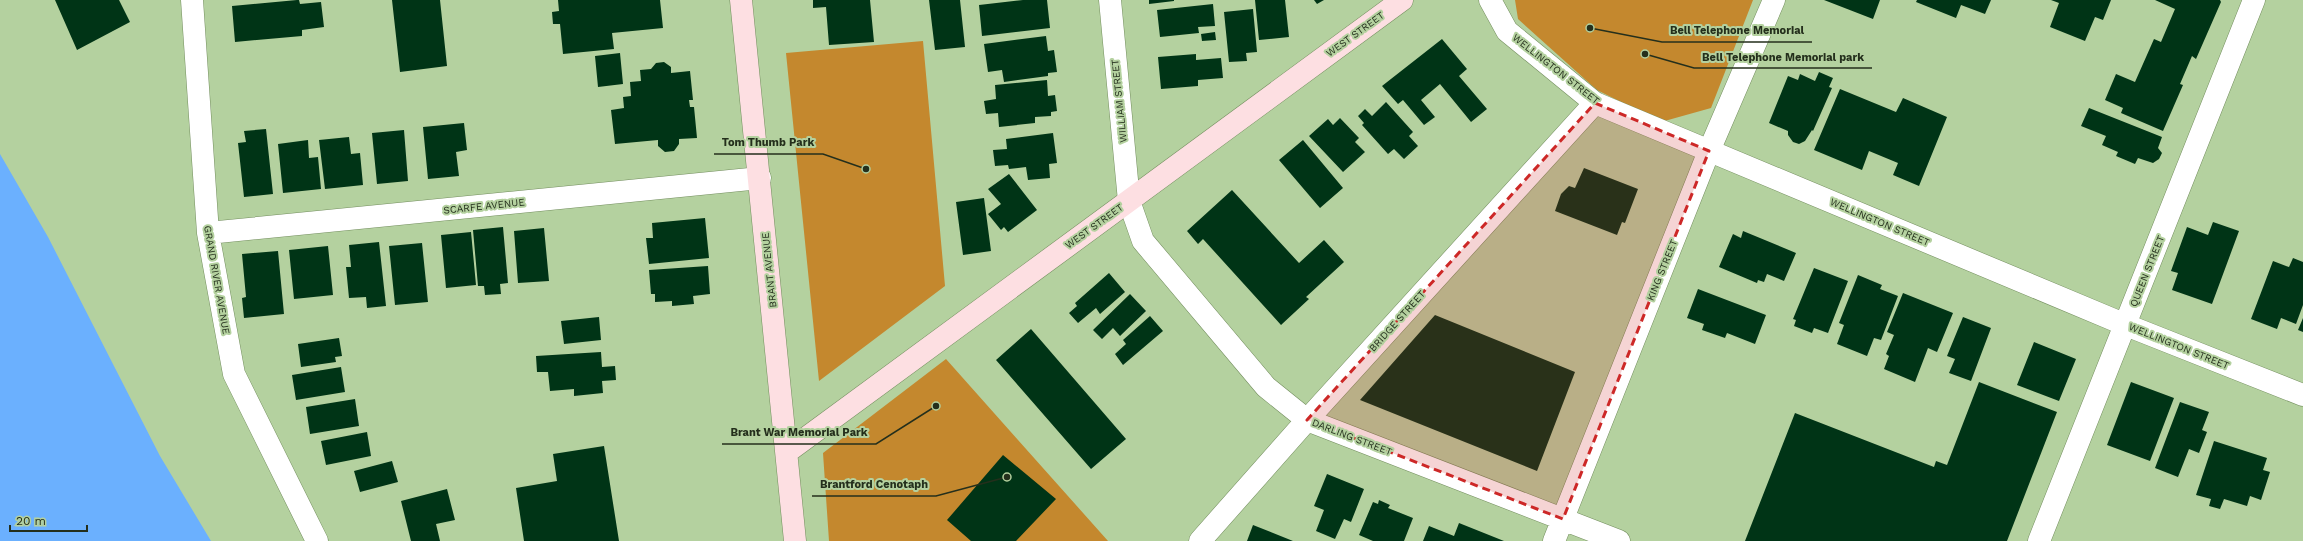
<svg xmlns="http://www.w3.org/2000/svg" width="2303" height="541" font-family="'Work Sans',sans-serif">
  <rect width="100%" height="100%" fill="#b4d19f"/>
  <path fill="#c4882e" d="M 1515,0 L 1753,0 L 1711,108 L 1661,122 L 1597,90 L 1518,19 Z
    M 923,41 L 945,286 L 819,381 L 786,53 Z
    M 946,359 L 1108,541 L 829,541 L 823,453 Z"/>
  <path fill="#6bb0fe" d="M 0,154 L 48,237 L 160,456 L 211,541 L 0,541 Z"/>
  <path fill="#003416" d="M 55,0 L 119,0 L 130,22 L 77,50 Z
    M 297,0 L 299,0 L 300,4 L 321,2 L 324,27 L 302,30 L 302,36 L 235,42 L 232,6 Z
    M 392,0 L 440,0 L 447,66 L 400,72 Z
    M 558,0 L 660,0 L 663,28 L 612,33 L 614,49 L 563,54 L 560,24 L 553,24 L 552,12 L 559,11 Z
    M 813,0 L 870,0 L 874,42 L 829,45 L 826,7 L 813,8 Z
    M 929,0 L 960,0 L 965,47 L 935,50 Z
    M 1023,0 L 1047,0 L 1050,28 L 982,36 L 979,5 Z
    M 1149,0 L 1174,0 L 1174,1 L 1149,4 Z
    M 1255,0 L 1285,0 L 1289,37 L 1259,40 Z
    M 1314,0 L 1324,0 L 1317,4 Z
    M 1824,0 L 1880,0 L 1873,19 Z
    M 1917,0 L 1991,0 L 1985,14 L 1961,5 L 1956,18 L 1916,2 Z
    M 2051,0 L 2111,0 L 2103,20 L 2095,17 L 2085,41 L 2050,27 L 2059,3 Z
    M 2155,0 L 2220,0 L 2221,2 L 2196,59 L 2192,56 L 2180,84 L 2183,85 L 2163,131 L 2121,113 L 2123,108 L 2105,100 L 2116,74 L 2135,82 L 2154,39 L 2161,42 L 2175,9 Z
    M 1213,4 L 1215,26 L 1198,27 L 1199,33 L 1160,37 L 1157,10 Z
    M 1253,9 L 1257,52 L 1246,53 L 1247,61 L 1229,62 L 1224,12 Z
    M 1215,32 L 1216,40 L 1202,41 L 1201,34 Z
    M 1046,36 L 1048,51 L 1054,50 L 1057,72 L 1048,73 L 1048,76 L 1004,82 L 1002,70 L 988,72 L 984,44 Z
    M 1442,39 L 1467,69 L 1459,76 L 1487,109 L 1471,122 L 1440,84 L 1421,100 L 1435,117 L 1424,125 L 1403,100 L 1398,104 L 1382,86 Z
    M 620,53 L 623,84 L 598,87 L 595,56 Z
    M 1196,54 L 1196,60 L 1221,58 L 1223,78 L 1198,80 L 1198,86 L 1161,89 L 1158,57 Z
    M 664,62 L 671,67 L 671,73 L 690,71 L 693,100 L 689,100 L 690,107 L 694,107 L 697,138 L 679,139 L 679,144 L 674,151 L 665,152 L 658,146 L 658,140 L 615,144 L 611,110 L 624,108 L 623,97 L 631,96 L 630,82 L 641,81 L 640,70 L 651,69 L 656,63 Z
    M 1819,72 L 1833,78 L 1829,87 L 1832,88 L 1813,131 L 1812,130 L 1805,141 L 1799,144 L 1793,142 L 1788,135 L 1788,131 L 1769,123 L 1788,76 L 1798,80 L 1800,74 L 1815,81 Z
    M 1047,80 L 1048,96 L 1055,95 L 1057,111 L 1051,112 L 1051,116 L 1035,117 L 1035,123 L 999,127 L 998,113 L 986,114 L 984,101 L 996,99 L 995,85 Z
    M 1840,89 L 1896,112 L 1903,98 L 1947,117 L 1919,186 L 1893,175 L 1898,163 L 1869,151 L 1862,170 L 1814,150 Z
    M 1386,102 L 1413,132 L 1409,136 L 1418,146 L 1404,159 L 1394,149 L 1388,154 L 1362,125 L 1364,123 L 1358,116 L 1365,109 L 1372,116 Z
    M 2089,108 L 2162,137 L 2158,148 L 2162,153 L 2159,159 L 2153,163 L 2138,158 L 2135,164 L 2116,156 L 2118,152 L 2102,145 L 2106,136 L 2081,126 Z
    M 1340,118 L 1359,138 L 1355,142 L 1365,152 L 1343,172 L 1309,136 L 1328,119 L 1333,125 Z
    M 464,123 L 467,150 L 456,152 L 459,176 L 428,179 L 423,127 Z
    M 266,129 L 273,194 L 244,197 L 238,143 L 246,142 L 244,131 Z
    M 404,130 L 408,181 L 377,184 L 372,133 Z
    M 1053,133 L 1057,163 L 1049,164 L 1050,178 L 1028,180 L 1026,167 L 1009,169 L 1008,165 L 995,166 L 993,150 L 1007,149 L 1006,139 Z
    M 349,137 L 351,154 L 360,153 L 363,185 L 325,189 L 319,140 Z
    M 308,140 L 309,158 L 318,157 L 321,189 L 283,193 L 278,144 Z
    M 1303,140 L 1343,188 L 1320,208 L 1279,160 Z
    M 1584,168 L 1638,189 L 1625,223 L 1622,222 L 1617,235 L 1555,211 L 1561,194 L 1569,186 L 1575,188 Z
    M 1009,174 L 1037,210 L 1008,232 L 1004,227 L 1001,230 L 988,214 L 1001,204 L 988,189 Z
    M 1232,190 L 1299,263 L 1324,240 L 1344,262 L 1306,297 L 1309,299 L 1281,325 L 1203,239 L 1198,244 L 1187,231 Z
    M 984,198 L 991,251 L 963,255 L 956,202 Z
    M 705,218 L 709,258 L 649,264 L 646,238 L 653,238 L 652,223 Z
    M 2213,222 L 2239,231 L 2212,304 L 2172,290 L 2178,273 L 2171,271 L 2187,227 L 2208,235 Z
    M 503,227 L 508,283 L 500,284 L 501,294 L 485,295 L 484,286 L 478,286 L 473,230 Z
    M 544,228 L 549,281 L 518,283 L 514,231 Z
    M 1743,231 L 1796,253 L 1784,281 L 1767,274 L 1764,282 L 1758,280 L 1757,283 L 1719,267 L 1733,234 L 1741,238 Z
    M 471,232 L 476,285 L 446,288 L 441,235 Z
    M 379,242 L 386,306 L 367,308 L 366,297 L 349,298 L 346,267 L 351,267 L 349,245 Z
    M 422,243 L 428,302 L 395,305 L 389,246 Z
    M 328,246 L 333,295 L 294,299 L 289,250 Z
    M 278,251 L 284,314 L 244,318 L 242,298 L 246,297 L 242,254 Z
    M 2293,258 L 2303,262 L 2303,305 L 2296,324 L 2281,318 L 2277,329 L 2251,319 L 2273,261 L 2289,267 Z
    M 708,266 L 710,294 L 693,296 L 694,304 L 672,306 L 672,301 L 655,302 L 655,294 L 651,294 L 649,270 Z
    M 1814,268 L 1848,281 L 1828,333 L 1814,328 L 1812,333 L 1794,326 L 1796,320 L 1793,319 Z
    M 1109,273 L 1125,292 L 1100,314 L 1096,308 L 1078,323 L 1069,313 L 1077,306 L 1075,303 Z
    M 1858,275 L 1882,285 L 1880,289 L 1898,296 L 1881,340 L 1874,338 L 1867,356 L 1837,344 L 1844,325 L 1839,323 Z
    M 1698,289 L 1766,315 L 1755,344 L 1727,333 L 1725,338 L 1702,330 L 1704,324 L 1687,318 Z
    M 1903,293 L 1953,313 L 1937,352 L 1928,348 L 1915,382 L 1884,369 L 1889,356 L 1886,354 L 1894,335 L 1887,332 Z
    M 1130,294 L 1146,311 L 1120,336 L 1113,328 L 1102,339 L 1093,330 Z
    M 1435,315 L 1575,372 L 1537,471 L 1360,400 Z
    M 1150,316 L 1163,331 L 1123,365 L 1115,354 L 1126,344 L 1123,340 Z
    M 599,317 L 601,340 L 564,344 L 561,321 Z
    M 1963,317 L 1991,328 L 1971,381 L 1949,373 L 1955,359 L 1947,356 Z
    M 2303,318 L 2303,332 L 2298,330 Z
    M 1031,329 L 1126,439 L 1091,469 L 996,360 Z
    M 339,338 L 342,356 L 335,357 L 336,362 L 301,367 L 298,344 Z
    M 2034,342 L 2076,359 L 2059,401 L 2017,385 Z
    M 601,352 L 602,367 L 615,366 L 616,380 L 602,381 L 603,393 L 574,396 L 574,389 L 550,391 L 548,372 L 537,372 L 536,356 Z
    M 341,367 L 345,392 L 296,400 L 292,375 Z
    M 1979,382 L 2057,412 L 2007,541 L 1745,541 L 1795,413 L 1934,467 L 1936,461 L 1947,465 Z
    M 2131,382 L 2174,398 L 2150,461 L 2107,445 Z
    M 355,399 L 359,426 L 310,434 L 306,407 Z
    M 2180,402 L 2209,412 L 2202,430 L 2207,432 L 2199,453 L 2189,449 L 2178,477 L 2155,468 Z
    M 367,432 L 371,456 L 326,465 L 321,441 Z
    M 2214,441 L 2267,458 L 2263,470 L 2270,472 L 2261,500 L 2250,496 L 2247,506 L 2224,499 L 2220,509 L 2209,506 L 2211,499 L 2196,495 Z
    M 604,446 L 619,541 L 524,541 L 516,488 L 557,481 L 553,454 Z
    M 1003,455 L 1056,499 L 1016,541 L 971,541 L 947,520 Z
    M 392,461 L 398,482 L 360,492 L 354,471 Z
    M 1327,474 L 1364,489 L 1351,522 L 1344,519 L 1335,539 L 1316,531 L 1324,510 L 1314,506 Z
    M 447,489 L 455,520 L 436,524 L 440,541 L 411,541 L 401,501 Z
    M 1379,500 L 1390,505 L 1388,508 L 1413,518 L 1404,541 L 1373,541 L 1359,535 L 1373,502 L 1378,504 Z
    M 1459,523 L 1504,541 L 1423,541 L 1429,526 L 1454,536 Z
    M 1253,525 L 1293,541 L 1247,541 Z"/>
  <g fill="none" stroke-linecap="round" stroke-linejoin="round">
    <defs>
      <path id="minor" d="M 192,0 L 208,233 L 234,374 L 317,541
        M 1110,0 L 1129,201 L 1143,241 L 1266,387 L 1307,420 L 1619,541
        M 208,233 L 760,178
        M 1200,541 L 1307,420 L 1595,103
        M 1554,541 L 1709,151 L 1774,0
        M 2039,541 L 2254,0"/>
      <path id="tertiary" d="M 1490,0 L 1507,31 L 1595,103 L 2126,325 L 2303,395"/>
      <path id="secondary" d="M 741,0 L 795,541
        M 787,452 L 1402,0"/>
    </defs>
    <use href="#minor" stroke="#738e5e" stroke-width="23"/>
    <use href="#tertiary" stroke="#738e5e" stroke-width="23"/>
    <use href="#secondary" stroke="#738e5e" stroke-width="23"/>
    <use href="#minor" stroke="#fff" stroke-width="22"/>
    <use href="#tertiary" stroke="#fff" stroke-width="22"/>
    <use href="#secondary" stroke="#fddfe2" stroke-width="22"/>
  </g>
  <path fill="#cd2827" fill-opacity="0.2" stroke="#cd2827" stroke-width="3" stroke-dasharray="8 5" stroke-linejoin="round" d="M 1595,103 L 1709,151 L 1563,519 L 1307,420 Z"/>
  <g text-anchor="middle" dominant-baseline="central" stroke-width="4" stroke-linejoin="round" paint-order="stroke">
    <g font-size="10" fill="#242f1c" stroke="#b4d19f">
      <text transform="translate(1355 34) rotate(-36)">WEST STREET</text>
      <text transform="translate(1556 69) rotate(38)">WELLINGTON STREET</text>
      <text transform="translate(1119 101) rotate(-96)">WILLIAM STREET</text>
      <text transform="translate(484 206) rotate(-6)">SCARFE AVENUE</text>
      <text transform="translate(1880 222) rotate(23)">WELLINGTON STREET</text>
      <text transform="translate(1094 226) rotate(-36)">WEST STREET</text>
      <text transform="translate(769 270) rotate(-96)">BRANT AVENUE</text>
      <text transform="translate(1662 270) rotate(-68)">KING STREET</text>
      <text transform="translate(2147 271) rotate(-68)">QUEEN STREET</text>
      <text transform="translate(217 280) rotate(80)">GRAND RIVER AVENUE</text>
      <text transform="translate(1397 321) rotate(-48)">BRIDGE STREET</text>
      <text transform="translate(2179 346) rotate(22)">WELLINGTON STREET</text>
      <text transform="translate(1352 437) rotate(21)">DARLING STREET</text>
    </g>
  </g>
  <path fill="none" stroke="#242f1c" stroke-width="1.5" d="M1590 28L1662 42H1812M1645 54L1694 68H1872M866 169L823 154H714M936 406L876 444H722M1007 477L936 496H812"/>
  <g fill="#242f1c" stroke="#b4d19f" stroke-width="1.5">
    <circle cx="1590" cy="28" r="4"/>
    <circle cx="1645" cy="54" r="4"/>
    <circle cx="866" cy="169" r="4"/>
    <circle cx="936" cy="406" r="4"/>
    <circle cx="1007" cy="477" r="4"/>
  </g>
  <g font-size="11" text-anchor="middle" font-weight="bold" fill="#242f1c" stroke="#b4d19f" stroke-width="4" stroke-linejoin="round" paint-order="stroke">
    <text x="1737" y="34">Bell Telephone Memorial</text>
    <text x="1783" y="61">Bell Telephone Memorial park</text>
    <text x="768" y="146">Tom Thumb Park</text>
    <text x="799" y="436">Brant War Memorial Park</text>
    <text x="874" y="488">Brantford Cenotaph</text>
  </g>
  <path d="M10 525v6h77v-6" fill="none" stroke="#242f1c" stroke-width="2"/>
  <text x="16" y="525" font-size="12" fill="#242f1c" stroke="#b4d19f" stroke-width="3" paint-order="stroke">20 m</text>
</svg>
